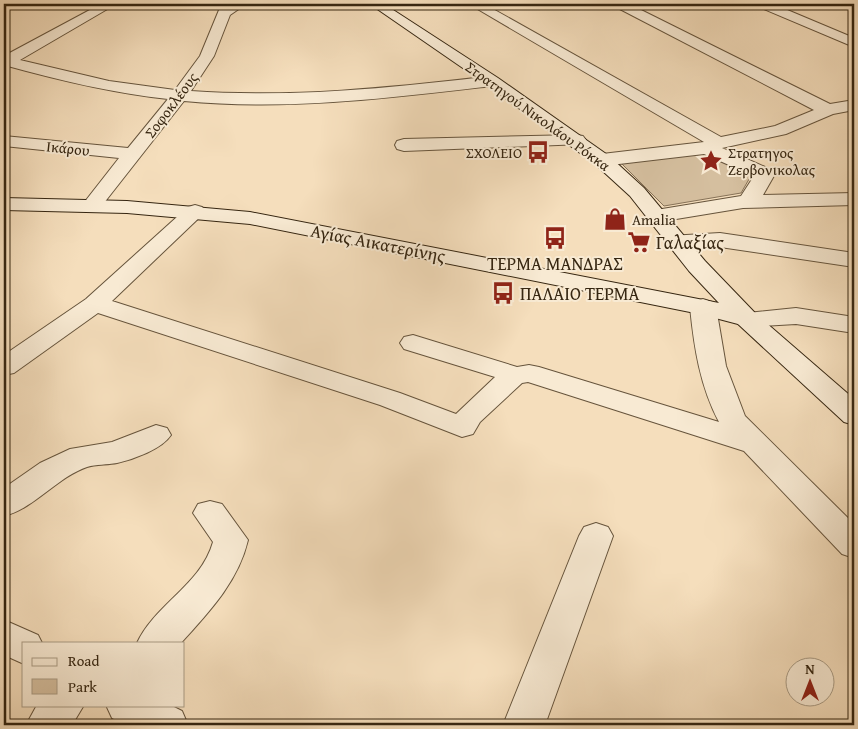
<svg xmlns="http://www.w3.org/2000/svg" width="858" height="729" font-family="'Gentium Book Plus',serif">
  <rect width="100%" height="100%" fill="#f5debc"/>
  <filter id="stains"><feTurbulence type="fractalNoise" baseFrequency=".004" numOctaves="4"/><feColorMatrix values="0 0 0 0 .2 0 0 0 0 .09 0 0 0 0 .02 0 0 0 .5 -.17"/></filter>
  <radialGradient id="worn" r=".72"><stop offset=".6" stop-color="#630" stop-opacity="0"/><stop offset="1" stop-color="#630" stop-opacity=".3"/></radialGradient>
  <path fill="#d5bf9f" stroke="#867258" d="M 704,152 L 752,174 L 741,193 L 664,206 L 621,163 Z"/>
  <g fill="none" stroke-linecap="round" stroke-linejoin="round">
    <defs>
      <path id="street" d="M 101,4 L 116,4 L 20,60 L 109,81 L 175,90 L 200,56 L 219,10 L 231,4 L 246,4 L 230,15 L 214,56 L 191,91 C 292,98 391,88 492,76 L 500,81 L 492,86 C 390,98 287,111 184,101 L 100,208 L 93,210 L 86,208 L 83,204 L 119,158 L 4,146 L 4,136 L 128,148 L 168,99 C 112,93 58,80 4,65 L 4,56 Z
        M 469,4 L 484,4 L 721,137 L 775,126 L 814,110 L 616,7 L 614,4 L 629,4 L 830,104 L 854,100 L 854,110 L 833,114 L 786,134 L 722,148 L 772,170 L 775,174 L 763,195 L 854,193 L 854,205 L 743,208 L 658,222 L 650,221 L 647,216 L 650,211 L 741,196 L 754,176 L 704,154 L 602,166 L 595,164 L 592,160 L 595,156 L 602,154 L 704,142 Z
        M 757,4 L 773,4 L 854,38 L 854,47 L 759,7 Z
        M 577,135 L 583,136 L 586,140 L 583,144 L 404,151 L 397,149 L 395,145 L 397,141 L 404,139 Z
        M 195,205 L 202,207 L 206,211 L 202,215 L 112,301 L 400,393 L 456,414 L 495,377 L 404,349 L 400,343 L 404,337 L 413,335 L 517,367 L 529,365 L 539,367 L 719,422 C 700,386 694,347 690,307 L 694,302 L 703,299 L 712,302 L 716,307 L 726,366 L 745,416 L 854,524 L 854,558 L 842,554 L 744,451 L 528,382 L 522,383 L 480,422 L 473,434 L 462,437 L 380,405 L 98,313 L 14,373 L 4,375 L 4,355 L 86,299 L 188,207 Z
        M 720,233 L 854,253 L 854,267 L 720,247 L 677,248 L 669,246 L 666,241 L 669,236 Z
        M 796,308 L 854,317 L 854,333 L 796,324 L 747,327 L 738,324 L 734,319 L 738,314 Z
        M 156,425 L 167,428 L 171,435 C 162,449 134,459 117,463 C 107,465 96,464 87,467 C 56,478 35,508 4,516 L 4,488 L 40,463 L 70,449 L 112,442 Z
        M 210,501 L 222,504 L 248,540 C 238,582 209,612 181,643 L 137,643 C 155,604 201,585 213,542 L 193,513 L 198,504 Z
        M 596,523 L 608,527 L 613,536 L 545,725 L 503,725 L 579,536 L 584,527 Z
        M 4,620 L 38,635 L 42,643 L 24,643 L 24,664 L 4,655 Z
        M 37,705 L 84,705 L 72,725 L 26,725 Z
        M 106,705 L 170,705 L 182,711 L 188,725 L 126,725 L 112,718 Z"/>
      <path id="secondary" d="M 370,4 L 384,4 L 498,78 L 609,156 L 644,188 L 705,261 L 756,314 L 854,399 L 854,425 L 844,422 L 738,324 L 700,314 L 250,224 L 127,213 L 4,210 L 4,198 L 127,201 L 250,212 L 719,303 L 689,271 L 630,196 L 595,164 L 486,84 Z"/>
    </defs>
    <use href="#street" stroke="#66543c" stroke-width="2"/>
    <use href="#secondary" stroke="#362611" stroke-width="2"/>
    <use href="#street" fill="#f8ead3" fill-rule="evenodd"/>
    <use href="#secondary" fill="#f8ead3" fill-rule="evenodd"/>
  </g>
  <defs>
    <symbol id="bus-bare" viewBox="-9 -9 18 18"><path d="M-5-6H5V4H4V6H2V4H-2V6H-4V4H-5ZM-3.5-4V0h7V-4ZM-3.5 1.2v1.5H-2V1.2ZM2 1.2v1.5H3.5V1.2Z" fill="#8f2418" stroke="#f8ead3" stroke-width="2.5" paint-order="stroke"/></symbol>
    <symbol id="sight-bare" viewBox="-9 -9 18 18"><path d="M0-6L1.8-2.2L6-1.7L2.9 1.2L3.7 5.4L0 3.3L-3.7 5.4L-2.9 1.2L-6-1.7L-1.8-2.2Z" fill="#8f2418" stroke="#f8ead3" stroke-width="2.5" paint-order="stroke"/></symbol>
    <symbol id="shop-bare" viewBox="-9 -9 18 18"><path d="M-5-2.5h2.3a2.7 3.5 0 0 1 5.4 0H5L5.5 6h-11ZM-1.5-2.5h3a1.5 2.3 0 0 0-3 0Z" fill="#8f2418" stroke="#f8ead3" stroke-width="2.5" paint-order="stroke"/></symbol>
    <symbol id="supermarket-bare" viewBox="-9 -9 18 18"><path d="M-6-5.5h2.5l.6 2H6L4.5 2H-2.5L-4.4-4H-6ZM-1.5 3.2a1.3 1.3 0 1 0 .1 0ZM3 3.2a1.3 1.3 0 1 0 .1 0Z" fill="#8f2418" stroke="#f8ead3" stroke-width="2.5" paint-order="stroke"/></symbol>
  </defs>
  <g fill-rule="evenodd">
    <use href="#bus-bare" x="522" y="136" width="32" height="32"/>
    <use href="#sight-bare" x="695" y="145" width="32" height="32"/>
    <use href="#shop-bare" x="599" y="203" width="32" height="32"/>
    <use href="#bus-bare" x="539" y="222" width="32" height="32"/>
    <use href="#supermarket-bare" x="623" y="226" width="32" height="32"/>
    <use href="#bus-bare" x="487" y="277" width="32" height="32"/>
  </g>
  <g text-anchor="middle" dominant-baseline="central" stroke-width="4" stroke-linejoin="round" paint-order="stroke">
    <g font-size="15" fill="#362611" stroke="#f8ead3">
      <text transform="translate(171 105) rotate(-53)">Σοφοκλέους</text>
      <text transform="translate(538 116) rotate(36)">Στρατηγού Νικολάου Ρόκκα</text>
      <text transform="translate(68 148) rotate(6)">Ικάρου</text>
    </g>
    <g font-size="15" fill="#362611" stroke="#f8ead3" text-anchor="start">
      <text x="522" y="152" text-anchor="end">ΣΧΟΛΕΙΟ</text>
      <text x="728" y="152">Στρατηγος<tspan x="728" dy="17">Ζερβονικολας</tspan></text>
      <text x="632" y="219">Amalia</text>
    </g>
    <g font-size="18" fill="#362611" stroke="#f8ead3" text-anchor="start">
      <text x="656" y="242">Γαλαξίας</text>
      <text x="555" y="263" text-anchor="middle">ΤΕΡΜΑ ΜΑΝΔΡΑΣ</text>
      <text x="520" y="293">ΠΑΛΑΙΟ ΤΕΡΜΑ</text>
    </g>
    <g font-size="18" fill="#362611" stroke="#f8ead3">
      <text transform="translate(378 243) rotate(11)">Αγίας Αικατερίνης</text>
    </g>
  </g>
  <rect width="858" height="729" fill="none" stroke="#f5debc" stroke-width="20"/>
  <rect x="5" y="5" width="848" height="719" fill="none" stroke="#362611" stroke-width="2.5"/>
  <rect x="10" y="10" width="838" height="709" fill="none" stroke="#362611"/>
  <rect x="22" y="642" width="162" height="65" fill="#f8ead3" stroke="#aa9c85"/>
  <rect x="32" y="658" width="25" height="8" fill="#f8ead3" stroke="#aa9c85"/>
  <text x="68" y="666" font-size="15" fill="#362611">Road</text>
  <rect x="32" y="679" width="25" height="15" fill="#d5bf9f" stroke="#aa9c85"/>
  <text x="68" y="692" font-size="15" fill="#362611">Park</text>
  <g transform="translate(810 682)"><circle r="24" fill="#f8ead3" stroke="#aa9c85"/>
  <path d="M0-4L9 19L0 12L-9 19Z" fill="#8f2418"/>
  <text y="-8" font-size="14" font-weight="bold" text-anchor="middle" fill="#362611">N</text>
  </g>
  <rect width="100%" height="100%" filter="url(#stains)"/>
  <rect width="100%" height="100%" fill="url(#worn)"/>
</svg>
